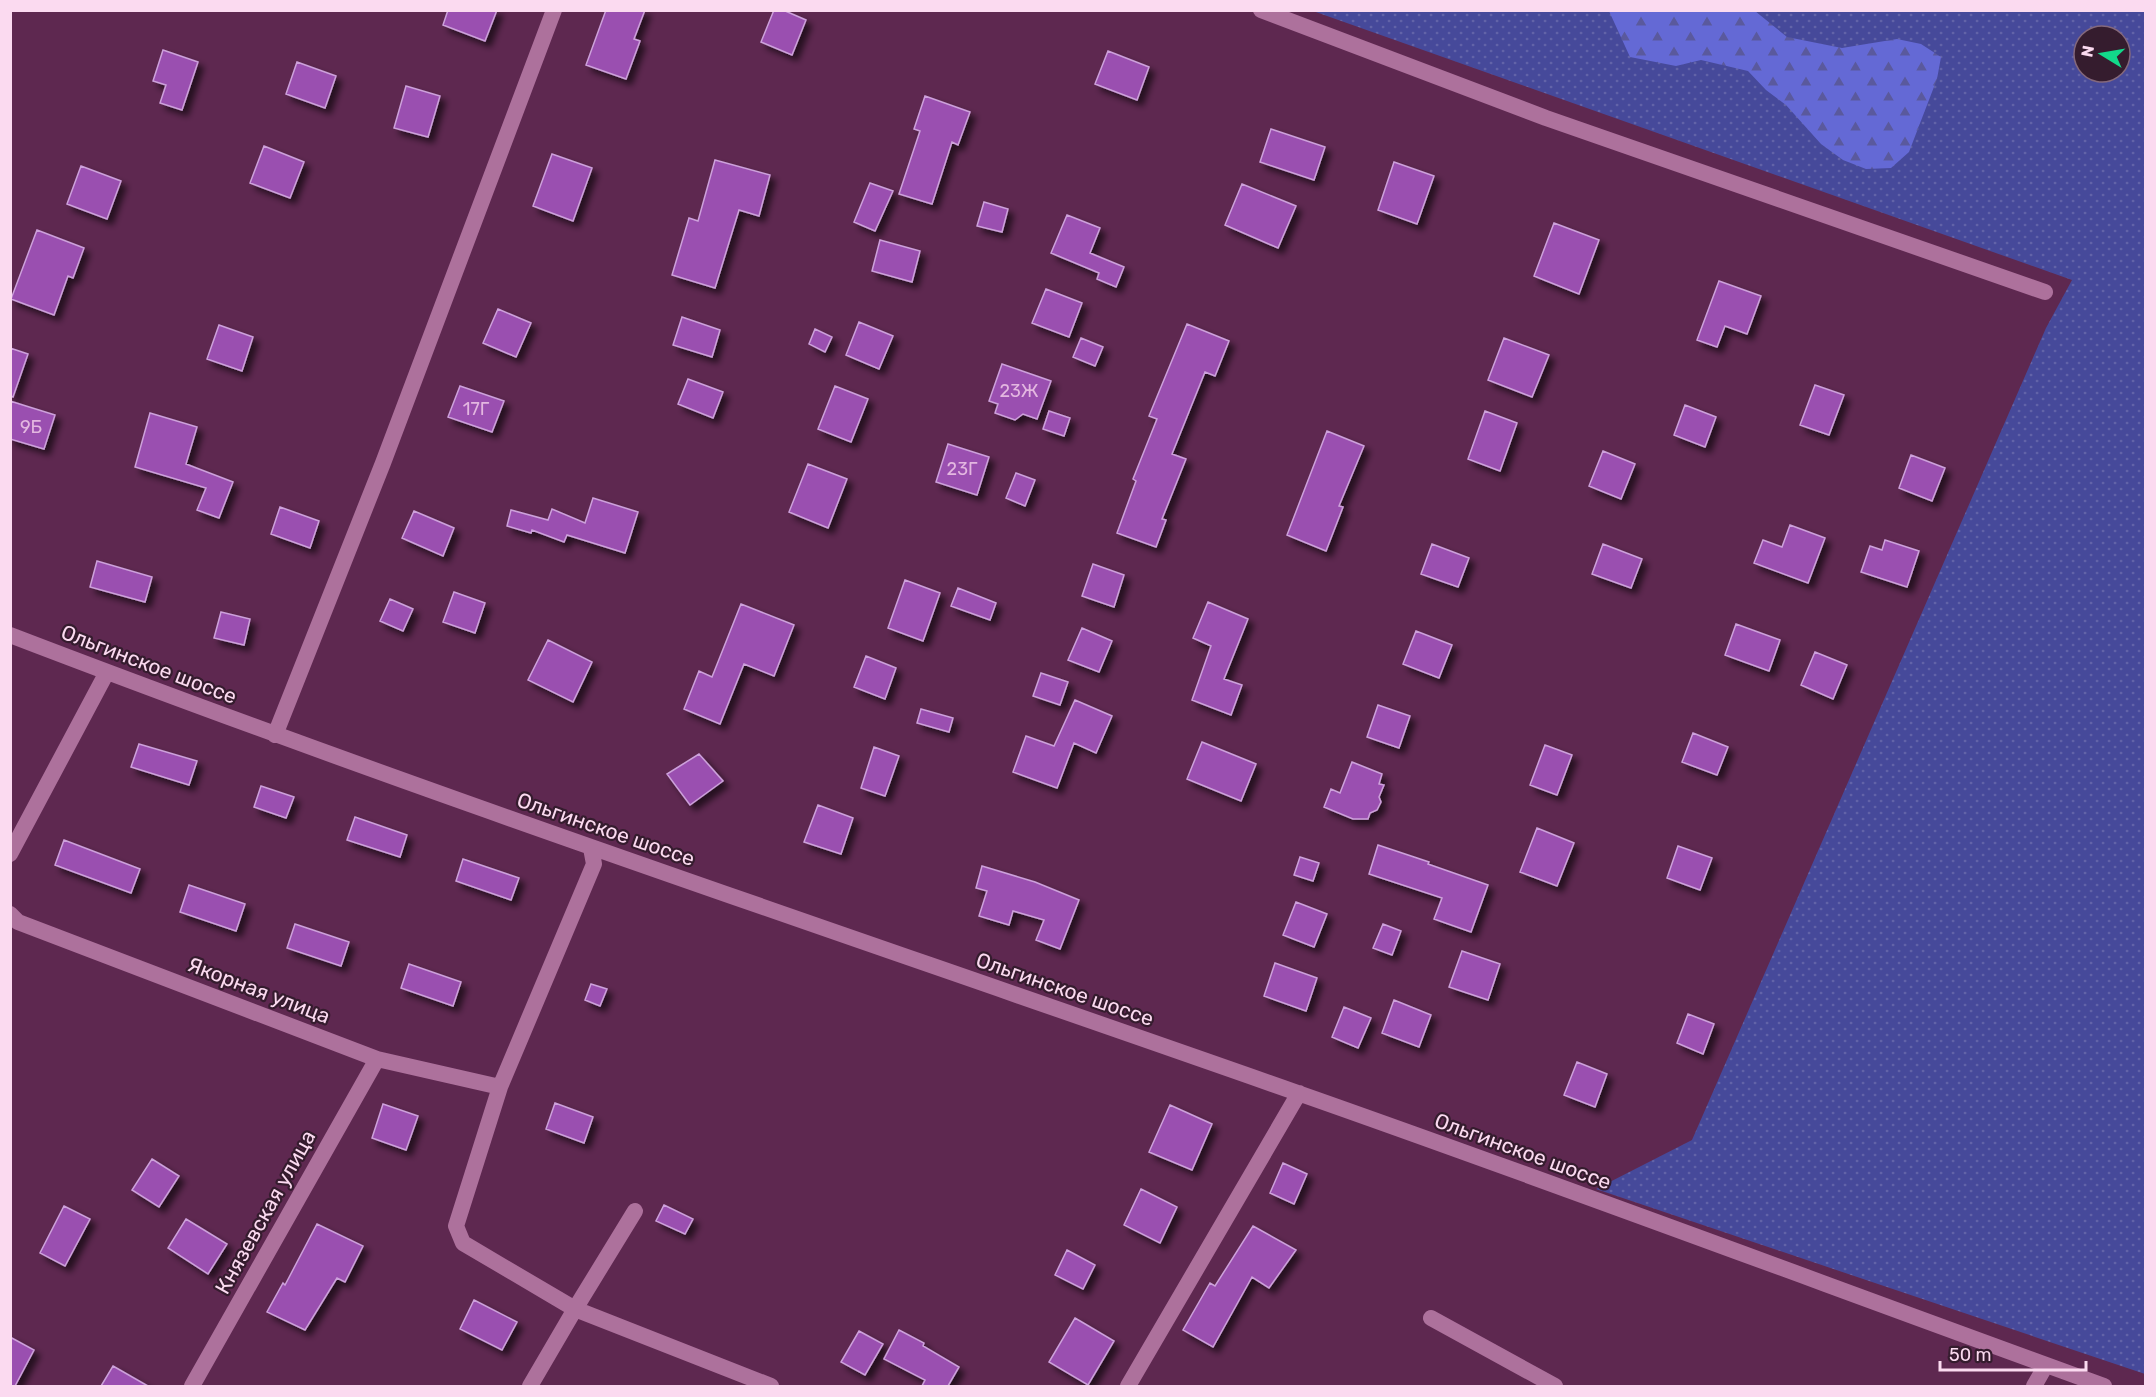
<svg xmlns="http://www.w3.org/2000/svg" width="2156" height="1397" font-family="Rubik,sans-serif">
  <defs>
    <pattern id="green-dots" width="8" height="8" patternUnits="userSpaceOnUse" patternTransform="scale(1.5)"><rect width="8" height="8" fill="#46499a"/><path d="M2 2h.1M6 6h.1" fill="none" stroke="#6263a8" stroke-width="1.8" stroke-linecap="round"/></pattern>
    <pattern id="forest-firs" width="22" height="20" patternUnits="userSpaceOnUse" patternTransform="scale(1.5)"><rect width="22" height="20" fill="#6469d5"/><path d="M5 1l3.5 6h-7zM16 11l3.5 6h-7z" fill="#5a599d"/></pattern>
    <filter id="shadow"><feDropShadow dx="5.5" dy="5.5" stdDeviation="3" flood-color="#0009"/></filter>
  </defs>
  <rect width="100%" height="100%" fill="#5e2850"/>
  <path fill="url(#green-dots)" fill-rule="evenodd" d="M 1313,11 L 2145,11 L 2145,1374 L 1596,1189 L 1692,1140 L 2046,328 L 2072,280 ZM 2084,36 L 2120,36 L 2120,72 L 2084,72 Z"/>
  <path fill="url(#forest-firs)" d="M 1609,11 L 1755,11 L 1787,37 L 1842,48 L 1897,39 L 1921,44 L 1941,57 L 1937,79 L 1909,152 L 1891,168 L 1866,169 L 1843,160 L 1821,144 L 1786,105 L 1766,90 L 1748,71 L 1701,60 L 1676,66 L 1630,57 Z"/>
  <path fill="#9a4fb0" stroke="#cda1db" stroke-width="1.5" filter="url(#shadow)" d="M 448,10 L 497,10 L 485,41 L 443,25 Z
    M 606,10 L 645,10 L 634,39 L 640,41 L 626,79 L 586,65 Z
    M 774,10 L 783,10 L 806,20 L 792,55 L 761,42 Z
    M 163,50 L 198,62 L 182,110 L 160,103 L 166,85 L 153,81 Z
    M 1108,51 L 1149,67 L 1137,100 L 1095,84 Z
    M 297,62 L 336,76 L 325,108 L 286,94 Z
    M 406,86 L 440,96 L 428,137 L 394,128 Z
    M 925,96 L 970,112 L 958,145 L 952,142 L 932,204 L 899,194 L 920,131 L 914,129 Z
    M 1271,129 L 1325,147 L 1314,180 L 1260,162 Z
    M 264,146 L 304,162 L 290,198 L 250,183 Z
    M 552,154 L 592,168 L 573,221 L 533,206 Z
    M 715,160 L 770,175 L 759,216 L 739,210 L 715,288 L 672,275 L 689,218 L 698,221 Z
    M 1394,162 L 1434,176 L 1417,224 L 1378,210 Z
    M 81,166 L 121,181 L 107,219 L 67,204 Z
    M 870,183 L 893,191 L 875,231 L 854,222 Z
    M 1242,184 L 1296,206 L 1278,248 L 1225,225 Z
    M 984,202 L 1008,209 L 1002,232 L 977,226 Z
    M 1067,215 L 1100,228 L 1090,253 L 1124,267 L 1116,287 L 1097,279 L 1099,273 L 1051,253 Z
    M 1554,223 L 1599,240 L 1579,294 L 1534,276 Z
    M 37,230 L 84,248 L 73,278 L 68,276 L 54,315 L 11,299 Z
    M 880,240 L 920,251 L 912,282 L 872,271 Z
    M 1719,281 L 1761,296 L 1747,334 L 1725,326 L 1717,347 L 1697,340 Z
    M 1046,289 L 1082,303 L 1069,337 L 1032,323 Z
    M 498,309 L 531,323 L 516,357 L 483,343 Z
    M 682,317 L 720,330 L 712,357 L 673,345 Z
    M 859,322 L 893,336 L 879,369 L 846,355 Z
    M 1187,324 L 1229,341 L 1215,376 L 1205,372 L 1172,454 L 1186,459 L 1162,519 L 1166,520 L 1156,547 L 1117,533 L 1136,481 L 1133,479 L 1157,419 L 1149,416 Z
    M 219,325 L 253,337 L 242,371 L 207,359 Z
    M 815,329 L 832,337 L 825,352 L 809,344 Z
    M 1081,338 L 1103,347 L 1095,366 L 1073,357 Z
    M 1504,338 L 1549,355 L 1532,397 L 1488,380 Z
    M 10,348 L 28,354 L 13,397 L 10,396 Z
    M 1002,364 L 1051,381 L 1037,419 L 1023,414 L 1015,420 L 995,413 L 998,404 L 989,401 Z
    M 688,379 L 723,392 L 713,418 L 678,404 Z
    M 1815,385 L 1844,395 L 1829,435 L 1800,425 Z
    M 460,386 L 504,401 L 492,432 L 448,417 Z
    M 835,386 L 868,399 L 851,442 L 818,429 Z
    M 10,401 L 55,415 L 44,449 L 10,439 Z
    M 1685,405 L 1716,417 L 1705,447 L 1674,435 Z
    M 1049,411 L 1070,418 L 1064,436 L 1043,429 Z
    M 1485,411 L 1517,423 L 1500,471 L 1468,459 Z
    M 150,413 L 197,427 L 186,464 L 233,482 L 219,518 L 197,510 L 206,488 L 135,467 Z
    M 1327,431 L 1364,446 L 1339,506 L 1343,507 L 1326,551 L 1287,535 Z
    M 948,444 L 989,457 L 977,495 L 936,482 Z
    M 1603,451 L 1635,464 L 1621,499 L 1589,486 Z
    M 1911,455 L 1945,468 L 1932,501 L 1899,488 Z
    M 808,464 L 847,479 L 828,528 L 789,512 Z
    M 1016,473 L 1035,480 L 1025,506 L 1006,498 Z
    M 593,498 L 638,512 L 625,553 L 567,535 L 564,542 L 532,530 L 531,533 L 507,526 L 511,510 L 548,520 L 552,509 L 585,523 Z
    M 280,507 L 319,521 L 310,548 L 271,534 Z
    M 414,511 L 454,528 L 443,556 L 402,538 Z
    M 1790,525 L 1825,538 L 1808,583 L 1754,563 L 1763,540 L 1782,547 Z
    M 1885,540 L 1919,551 L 1907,587 L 1861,572 L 1870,546 L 1882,550 Z
    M 1432,544 L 1469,558 L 1458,587 L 1421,574 Z
    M 1603,544 L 1642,559 L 1631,588 L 1592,574 Z
    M 97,561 L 152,577 L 145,602 L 90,587 Z
    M 1093,564 L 1124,575 L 1114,607 L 1082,596 Z
    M 905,580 L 940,593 L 923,641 L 888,628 Z
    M 958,588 L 996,603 L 990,620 L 951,606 Z
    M 454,592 L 485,603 L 475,633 L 443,622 Z
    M 390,599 L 413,609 L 403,631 L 380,621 Z
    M 1208,602 L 1248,619 L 1224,679 L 1242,685 L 1231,715 L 1192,700 L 1211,646 L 1193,638 Z
    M 741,604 L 794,625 L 774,676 L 744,664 L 720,724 L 684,709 L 699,671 L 712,677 Z
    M 221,612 L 250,619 L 244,645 L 214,638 Z
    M 1736,624 L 1780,640 L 1769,671 L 1725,655 Z
    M 1082,628 L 1112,641 L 1099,672 L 1068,660 Z
    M 1416,631 L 1452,645 L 1439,678 L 1403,664 Z
    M 548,640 L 592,662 L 573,702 L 528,680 Z
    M 1815,652 L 1847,665 L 1833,699 L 1801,685 Z
    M 866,656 L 896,668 L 885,699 L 854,687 Z
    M 1041,673 L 1068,682 L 1060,705 L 1033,696 Z
    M 1075,700 L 1112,716 L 1096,753 L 1074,743 L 1057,788 L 1013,772 L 1026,736 L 1054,746 Z
    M 1378,705 L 1410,716 L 1399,748 L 1367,737 Z
    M 921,709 L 953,718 L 949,732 L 917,723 Z
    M 1693,733 L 1728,747 L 1717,775 L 1682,762 Z
    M 1202,742 L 1256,764 L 1241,801 L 1187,779 Z
    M 139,744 L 197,761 L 189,785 L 131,767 Z
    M 1545,745 L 1572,755 L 1557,795 L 1530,785 Z
    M 874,747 L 899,756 L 885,796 L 861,788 Z
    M 699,754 L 723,781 L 690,805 L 667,774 Z
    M 1352,762 L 1382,774 L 1379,784 L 1384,785 L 1379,797 L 1381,802 L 1377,810 L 1370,813 L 1368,819 L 1353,819 L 1324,807 L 1331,789 L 1340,793 Z
    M 261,786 L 294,797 L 286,818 L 254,807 Z
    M 818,805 L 853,818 L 841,854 L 804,842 Z
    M 355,817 L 407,835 L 400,857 L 347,840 Z
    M 1537,828 L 1574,843 L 1557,886 L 1520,872 Z
    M 64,840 L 140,869 L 131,893 L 55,865 Z
    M 1378,845 L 1429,862 L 1428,864 L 1488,885 L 1471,932 L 1434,919 L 1442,898 L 1369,874 Z
    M 1678,846 L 1712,858 L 1700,890 L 1667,878 Z
    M 1300,857 L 1319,863 L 1313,881 L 1294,875 Z
    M 463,859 L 519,878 L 511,900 L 456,881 Z
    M 982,866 L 1035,882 L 1079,900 L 1060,949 L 1036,940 L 1044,920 L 1013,911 L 1009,925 L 979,916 L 987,891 L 976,888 Z
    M 189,885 L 245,904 L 236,931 L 180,912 Z
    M 1296,902 L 1327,914 L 1314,947 L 1283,935 Z
    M 295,924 L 349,942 L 341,966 L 287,948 Z
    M 1383,924 L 1401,931 L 1392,955 L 1373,948 Z
    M 1462,951 L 1500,964 L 1488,1000 L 1449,987 Z
    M 1275,963 L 1317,978 L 1306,1011 L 1264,996 Z
    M 409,964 L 461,982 L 453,1006 L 401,988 Z
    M 591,984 L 607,989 L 600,1006 L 585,1000 Z
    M 1394,1000 L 1431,1015 L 1419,1047 L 1382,1033 Z
    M 1344,1007 L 1371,1018 L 1358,1048 L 1332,1037 Z
    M 1688,1014 L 1714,1024 L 1703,1054 L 1677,1043 Z
    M 1577,1062 L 1607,1074 L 1595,1107 L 1564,1095 Z
    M 555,1103 L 593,1117 L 584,1143 L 546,1129 Z
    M 383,1104 L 418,1116 L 406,1150 L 372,1138 Z
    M 1170,1105 L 1212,1124 L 1192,1170 L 1149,1152 Z
    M 152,1159 L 179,1176 L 159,1207 L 132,1190 Z
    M 1283,1163 L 1307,1174 L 1294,1204 L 1270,1193 Z
    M 1141,1189 L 1177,1207 L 1160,1243 L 1124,1225 Z
    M 664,1205 L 693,1219 L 685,1234 L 656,1221 Z
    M 64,1206 L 90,1219 L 65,1266 L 40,1253 Z
    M 186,1219 L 227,1244 L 208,1274 L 168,1248 Z
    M 317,1224 L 363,1246 L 345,1282 L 337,1278 L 305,1330 L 267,1312 L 283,1283 L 285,1285 Z
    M 1253,1226 L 1296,1250 L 1269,1288 L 1252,1277 L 1213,1347 L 1183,1330 L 1210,1283 L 1215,1286 Z
    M 1067,1250 L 1095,1265 L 1083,1289 L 1055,1275 Z
    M 474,1300 L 517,1322 L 502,1350 L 460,1329 Z
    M 1075,1318 L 1114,1341 L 1088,1385 L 1049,1362 Z
    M 899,1330 L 924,1343 L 923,1346 L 959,1367 L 948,1386 L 922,1386 L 925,1380 L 884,1359 Z
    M 859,1331 L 883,1344 L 865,1375 L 841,1362 Z
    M 10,1337 L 34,1350 L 15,1386 L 10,1386 Z
    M 113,1366 L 148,1386 L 101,1386 Z"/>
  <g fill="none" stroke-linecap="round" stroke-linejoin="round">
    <path stroke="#ad719c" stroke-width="16" d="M 1261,10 L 1546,118 L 2045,292
      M 10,635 C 435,798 866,941 1295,1092 C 1566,1187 1834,1288 2104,1386
      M 275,735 L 383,463 L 554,10
      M 10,854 L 107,672
      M 10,914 L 18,922 L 377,1059 L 500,1087
      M 635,1211 L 575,1309 L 771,1386
      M 1431,1318 L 1555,1386
      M 192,1386 L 377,1059
      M 530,1386 L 575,1309 L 463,1243 L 456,1226 L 500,1087 L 594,864 L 591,848
      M 1128,1386 L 1299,1093
      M 2034,1386 L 2046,1365"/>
  </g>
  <g text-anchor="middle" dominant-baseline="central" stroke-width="4.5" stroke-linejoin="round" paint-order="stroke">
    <g font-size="18" fill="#e3b7e0">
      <text x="1019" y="391">23Ж</text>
      <text x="476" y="409">17Г</text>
      <text x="31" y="427">9Б</text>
      <text x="962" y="469">23Г</text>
    </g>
    <g font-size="21" fill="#fbdaf0" stroke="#351c2e">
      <text transform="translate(149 664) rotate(21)">Ольгинское шоссе</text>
      <text transform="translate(606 829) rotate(19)">Ольгинское шоссе</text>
      <text transform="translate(1065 989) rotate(19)">Ольгинское шоссе</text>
      <text transform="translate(259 990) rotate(21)">Якорная улица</text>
      <text transform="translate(1523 1151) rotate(20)">Ольгинское шоссе</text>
      <text transform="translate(265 1212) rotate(-61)">Князевская улица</text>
    </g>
  </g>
  <rect width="2156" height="1397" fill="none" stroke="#fbdaf0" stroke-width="24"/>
  <g transform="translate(2102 54) rotate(281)"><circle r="28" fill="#351c2e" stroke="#84687c" stroke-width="1.5"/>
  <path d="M0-4.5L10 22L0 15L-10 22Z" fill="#12d98a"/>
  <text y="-9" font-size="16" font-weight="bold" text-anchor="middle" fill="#fbdaf0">N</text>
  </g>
  <path d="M1940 1361v9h146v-9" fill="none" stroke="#fbdaf0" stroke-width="3"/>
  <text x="1949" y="1361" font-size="18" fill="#fbdaf0" stroke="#351c2e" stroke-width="4.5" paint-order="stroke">50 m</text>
</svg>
